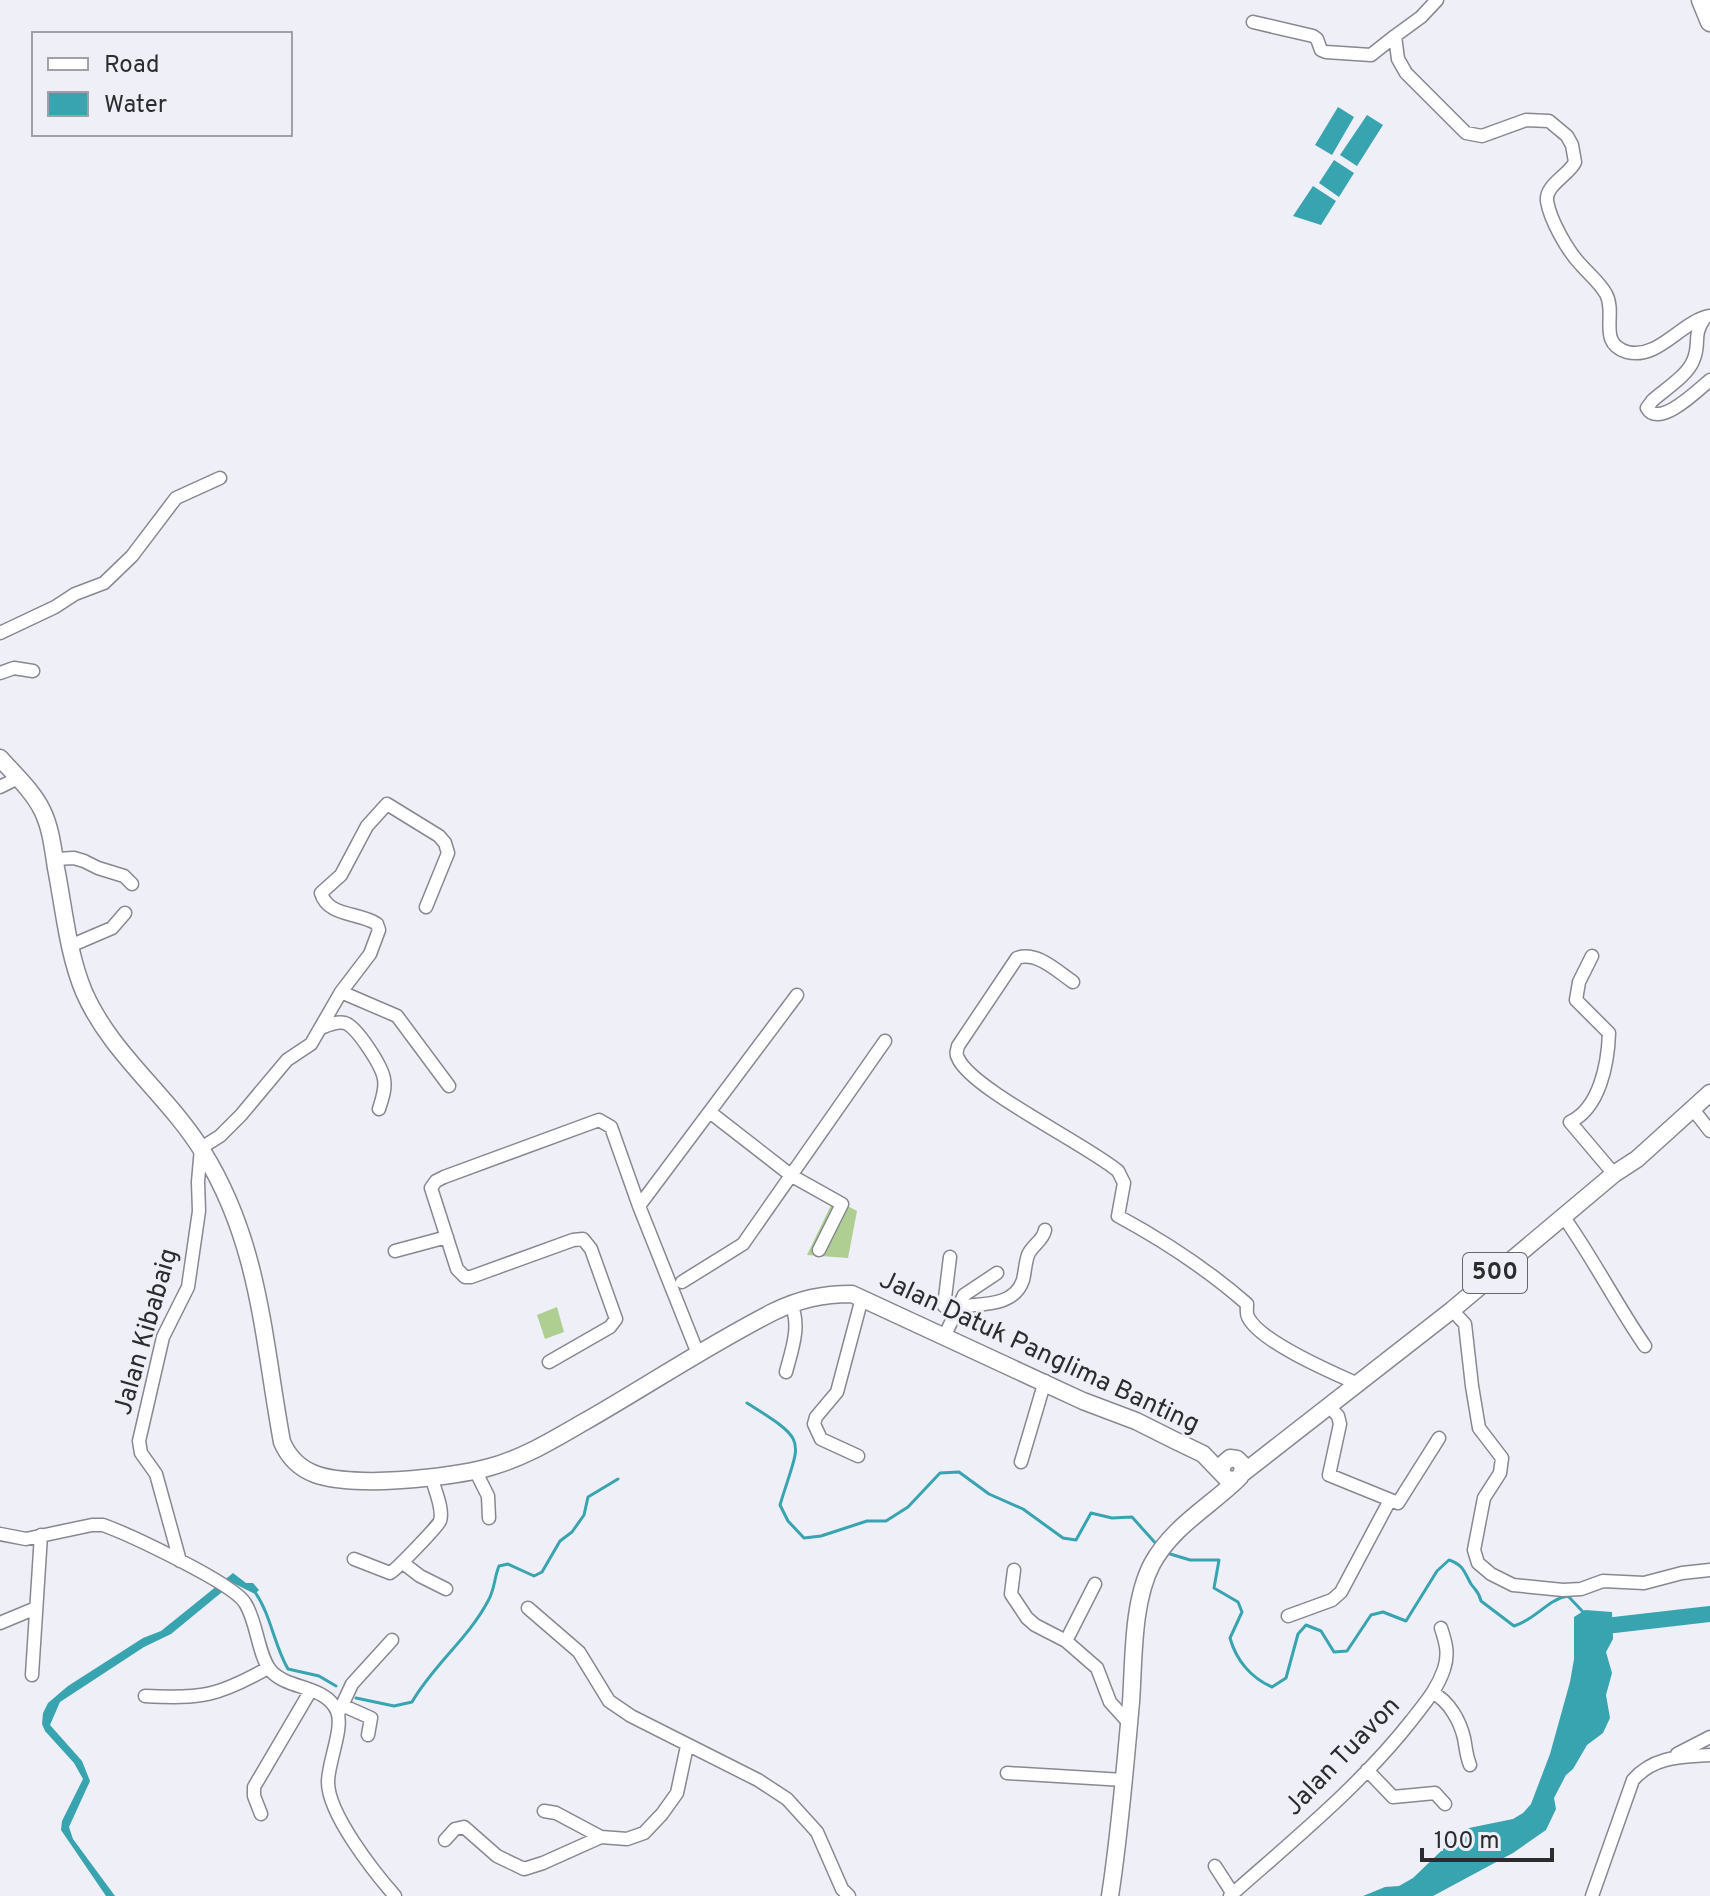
<svg xmlns="http://www.w3.org/2000/svg" width="1710" height="1896" font-family="Overpass,sans-serif">
  <rect width="100%" height="100%" fill="#eeeff7"/>
  <path fill="#afce92" d="M 834,1199 L 857,1211 L 848,1258 L 807,1255 Z
    M 557,1307 L 564,1332 L 545,1339 L 537,1315 Z"/>
  <path fill="#38a4b0" d="M 1338,107 L 1354,117 L 1332,155 L 1315,145 Z
    M 1367,115 L 1383,125 L 1357,166 L 1340,155 Z
    M 1334,160 L 1354,173 L 1339,197 L 1319,183 Z
    M 1313,186 L 1336,201 L 1321,225 L 1293,216 Z
    M 233,1573 L 246,1583 L 253,1583 L 259,1590 L 255,1594 L 233,1583 L 171,1634 L 144,1647 L 60,1702 L 50,1725 L 82,1761 L 90,1781 L 69,1827 L 73,1839 L 115,1896 L 106,1896 L 61,1830 L 62,1821 L 83,1779 L 74,1763 L 45,1731 L 42,1724 L 43,1713 L 48,1703 L 68,1686 L 143,1638 L 161,1631 Z
    M 1585,1610 L 1612,1612 L 1613,1639 L 1606,1652 L 1612,1673 L 1606,1695 L 1610,1718 L 1603,1733 L 1587,1745 L 1573,1769 L 1566,1775 L 1554,1798 L 1556,1809 L 1546,1830 L 1513,1853 L 1433,1896 L 1363,1896 L 1385,1887 L 1399,1886 L 1413,1878 L 1464,1829 L 1513,1819 L 1523,1813 L 1531,1804 L 1550,1754 L 1570,1682 L 1574,1659 L 1574,1617 Z"/>
  <g fill="none" stroke-linecap="round" stroke-linejoin="round">
    <path stroke="#38a4b0" stroke-width="3" d="M 747,1403 C 811,1443 800,1438 780,1505 L 788,1521 L 804,1538 L 821,1536 L 867,1521 L 886,1521 L 908,1507 L 940,1473 L 959,1472 L 989,1494 L 1023,1509 L 1063,1538 L 1076,1540 L 1091,1513 L 1112,1518 L 1132,1517 L 1158,1546
      M 1167,1553 L 1190,1560 L 1219,1560 L 1214,1588 L 1238,1602 L 1242,1612 L 1230,1638 C 1236,1660 1251,1678 1272,1687 L 1286,1678 L 1298,1634 L 1306,1625 L 1321,1631 L 1334,1652 L 1347,1651 L 1371,1615 L 1383,1612 L 1406,1621 L 1437,1571 L 1449,1560 C 1464,1565 1464,1572 1471,1584 C 1476,1591 1479,1592 1481,1601 L 1514,1626 C 1535,1620 1548,1599 1568,1596 L 1584,1613
      M 255,1592 C 271,1615 274,1645 288,1669 L 319,1676 L 336,1686
      M 356,1698 L 394,1706 L 412,1702 C 433,1665 468,1639 488,1601 C 495,1589 494,1578 499,1566 L 508,1564 L 534,1576 L 542,1572 L 560,1541 L 572,1532 L 584,1515 L 588,1497 L 618,1479"/>
    <path stroke="#38a4b0" stroke-width="16" d="M 1596,1631 L 1597,1627 L 1710,1614"/>
    <defs>
      <path id="minor" d="M 1437,0 L 1421,17 L 1395,36 L 1398,59 L 1406,73 L 1466,133 L 1482,136 L 1526,120 L 1549,121 L 1567,136 L 1572,145 L 1575,162 C 1569,175 1545,185 1547,201 C 1550,220 1568,252 1582,266 C 1590,275 1600,283 1606,294 C 1617,314 1597,343 1627,352 C 1659,360 1681,321 1710,316
        M 1253,22 L 1313,36 L 1317,39 L 1321,50 L 1326,52 L 1371,55 L 1395,36
        M 1704,319 C 1692,336 1701,344 1693,361 C 1687,376 1664,390 1652,401 L 1647,408 C 1659,429 1698,390 1710,380
        M 0,633 L 55,607 L 75,594 L 104,583 L 132,556 L 176,498 L 220,478
        M 0,673 L 14,668 L 33,671
        M 0,787 L 18,778
        M 55,859 L 74,858 L 84,861 L 98,868 L 124,876 L 132,884
        M 70,946 L 112,928 L 125,913
        M 1592,956 L 1579,982 L 1576,1000 L 1609,1033 C 1608,1063 1600,1108 1570,1122 L 1614,1174
        M 1073,982 C 1057,971 1037,951 1017,958 L 958,1046 C 957,1052 955,1053 958,1058 C 971,1089 1086,1144 1118,1171 L 1124,1183 L 1118,1216 C 1166,1242 1206,1268 1247,1304 C 1247,1309 1246,1313 1248,1317 C 1260,1342 1333,1373 1358,1384
        M 341,992 L 397,1016 L 449,1086
        M 321,1028 C 328,1025 337,1021 345,1023 C 357,1027 382,1066 384,1079 C 386,1089 382,1099 379,1109
        M 1692,1108 L 1710,1131
        M 711,1113 L 792,1176 L 842,1204 L 819,1250
        M 639,1206 L 797,995
        M 1563,1216 C 1593,1258 1616,1304 1645,1346
        M 395,1251 L 447,1237
        M 950,1257 L 944,1306 L 953,1312
        M 682,1282 L 743,1244 L 885,1041
        M 956,1307 C 979,1303 1014,1308 1023,1280 C 1025,1272 1025,1264 1028,1255 C 1032,1245 1043,1241 1045,1230
        M 1452,1310 L 1465,1324 L 1472,1386 L 1479,1428 L 1502,1458 L 1500,1473 L 1484,1498 L 1474,1550 L 1478,1563 L 1491,1574 L 1513,1585 L 1563,1590 L 1581,1589 L 1603,1581 L 1644,1583 L 1682,1573 L 1710,1570
        M 945,1335 L 964,1295 L 997,1273
        M 549,1362 L 610,1327 L 616,1319 L 591,1249 L 583,1239 L 573,1240 L 471,1277 L 465,1277 L 457,1269 L 431,1188 L 436,1181 L 444,1177 L 599,1120 L 611,1127 L 639,1206 L 698,1354
        M 786,1372 C 792,1349 801,1326 791,1304
        M 1330,1407 L 1338,1416 L 1340,1424 L 1329,1475 L 1398,1503 L 1439,1438
        M 858,1456 L 821,1439 L 814,1424 L 816,1417 L 837,1392 L 862,1298
        M 1021,1462 L 1045,1381
        M 475,1470 L 488,1496 L 489,1518
        M 0,1534 L 26,1539 L 92,1525 L 103,1525 C 128,1534 233,1583 245,1603 C 257,1621 258,1656 271,1671 C 288,1690 326,1685 337,1711 C 344,1728 328,1762 328,1782 C 328,1814 374,1872 395,1896
        M 354,1559 L 390,1573 C 396,1570 439,1525 440,1521 C 444,1509 434,1488 431,1476
        M 180,1561 L 156,1474 L 141,1453 L 139,1441 L 163,1337 L 188,1287 L 199,1211 L 198,1182 L 201,1148 L 220,1136 L 241,1115 L 287,1060 L 311,1044 L 341,992 L 370,954 L 379,930 L 377,924 C 359,912 328,917 321,893 L 341,875 L 367,826 L 387,804 L 439,836 L 445,843 L 448,853 L 426,907
        M 403,1563 L 420,1576 L 446,1589
        M 1014,1570 L 1011,1594 L 1027,1618 L 1035,1625 L 1066,1641 L 1097,1668 L 1110,1702 L 1129,1723
        M 528,1608 L 579,1652 L 609,1701 L 631,1716 L 758,1780 L 787,1799 L 817,1832 L 842,1889 L 849,1896
        M 1288,1616 L 1332,1600 L 1341,1592 L 1390,1500
        M 0,1623 L 36,1608
        M 1066,1641 L 1095,1584
        M 32,1675 L 41,1535
        M 1433,1693 C 1449,1701 1460,1721 1464,1738 C 1466,1748 1466,1755 1470,1765
        M 145,1696 C 202,1699 218,1696 268,1668
        M 344,1706 L 371,1718 L 368,1735
        M 338,1714 L 352,1684 L 392,1640
        M 1677,1754 L 1710,1737
        M 1367,1770 L 1393,1797 L 1435,1793 L 1445,1804
        M 1007,1773 L 1124,1780
        M 544,1811 L 556,1813 L 601,1837 L 627,1839 L 644,1833 L 662,1814 L 677,1793 L 687,1746
        M 261,1814 L 254,1796 L 254,1787 L 311,1690
        M 445,1840 L 455,1829 L 464,1827 L 497,1856 L 524,1869 L 543,1863 L 601,1837
        M 1215,1866 L 1233,1894
        M 1230,1896 C 1292,1841 1360,1786 1411,1721 C 1424,1704 1437,1690 1444,1669 C 1449,1654 1446,1643 1441,1628
        M 1592,1896 L 1633,1780 C 1654,1756 1681,1757 1710,1755"/>
      <path id="major" d="M 0,758 C 14,774 32,790 42,810 C 51,828 53,849 56,868 C 64,909 68,954 84,992 C 111,1054 168,1095 203,1152 C 260,1244 263,1339 282,1442 C 297,1477 329,1480 363,1481 C 397,1482 458,1476 490,1467 C 524,1458 554,1439 584,1422 C 647,1386 708,1345 773,1312 C 800,1299 822,1294 852,1294 L 1083,1401 L 1136,1421 L 1174,1440 L 1203,1454 L 1227,1479 L 1234,1480 L 1240,1477 L 1244,1466 L 1237,1459 L 1230,1458 L 1222,1465 L 1222,1472
        M 1243,1473 L 1452,1310 L 1614,1174 L 1637,1159 L 1710,1093
        M 1110,1896 C 1120,1832 1125,1767 1131,1702 C 1134,1660 1132,1602 1152,1564 C 1172,1527 1209,1507 1238,1479"/>
      <path id="highway" d="M 1701,0 L 1710,22"/>
    </defs>
    <use href="#minor" stroke="#878890" stroke-width="15"/>
    <use href="#major" stroke="#878890" stroke-width="19"/>
    <use href="#highway" stroke="#878890" stroke-width="21"/>
    <use href="#minor" stroke="#fff" stroke-width="12"/>
    <use href="#major" stroke="#fff" stroke-width="16"/>
    <use href="#highway" stroke="#fff" stroke-width="18"/>
  </g>
  <g text-anchor="middle" dominant-baseline="central" stroke-width="6" stroke-linejoin="round" paint-order="stroke">
    <rect fill="#eeeff7" stroke="#66666b" stroke-width="2" x="1463" y="1253" width="64" height="40" rx="6"/>
    <g font-size="24" font-weight="bold" fill="#2c2c2f">
      <text x="1495" y="1273">500</text>
    </g>
    <g font-size="26" fill="#2c2c2f" stroke="#eeeff7">
      <text transform="translate(147 1332) rotate(-74)">Jalan Kibabaig</text>
      <text transform="translate(1039 1353) rotate(25)">Jalan Datuk Panglima Banting</text>
      <text transform="translate(1343 1757) rotate(-46)">Jalan Tuavon</text>
    </g>
  </g>
  <rect x="32" y="32" width="260" height="104" fill="#eeeff7" stroke="#a0a1a7" stroke-width="2"/>
  <rect x="48" y="58" width="40" height="12" fill="#ffffff" stroke="#a0a1a7" stroke-width="2"/>
  <text x="104" y="72" font-size="24" fill="#2c2c2f">Road</text>
  <rect x="48" y="92" width="40" height="24" fill="#38a4b0" stroke="#a0a1a7" stroke-width="2"/>
  <text x="104" y="112" font-size="24" fill="#2c2c2f">Water</text>
  <path d="M1422 1848v12h130v-12" fill="none" stroke="#2c2c2f" stroke-width="4"/>
  <text x="1434" y="1848" font-size="24" fill="#2c2c2f" stroke="#eeeff7" stroke-width="6" paint-order="stroke">100 m</text>
</svg>
